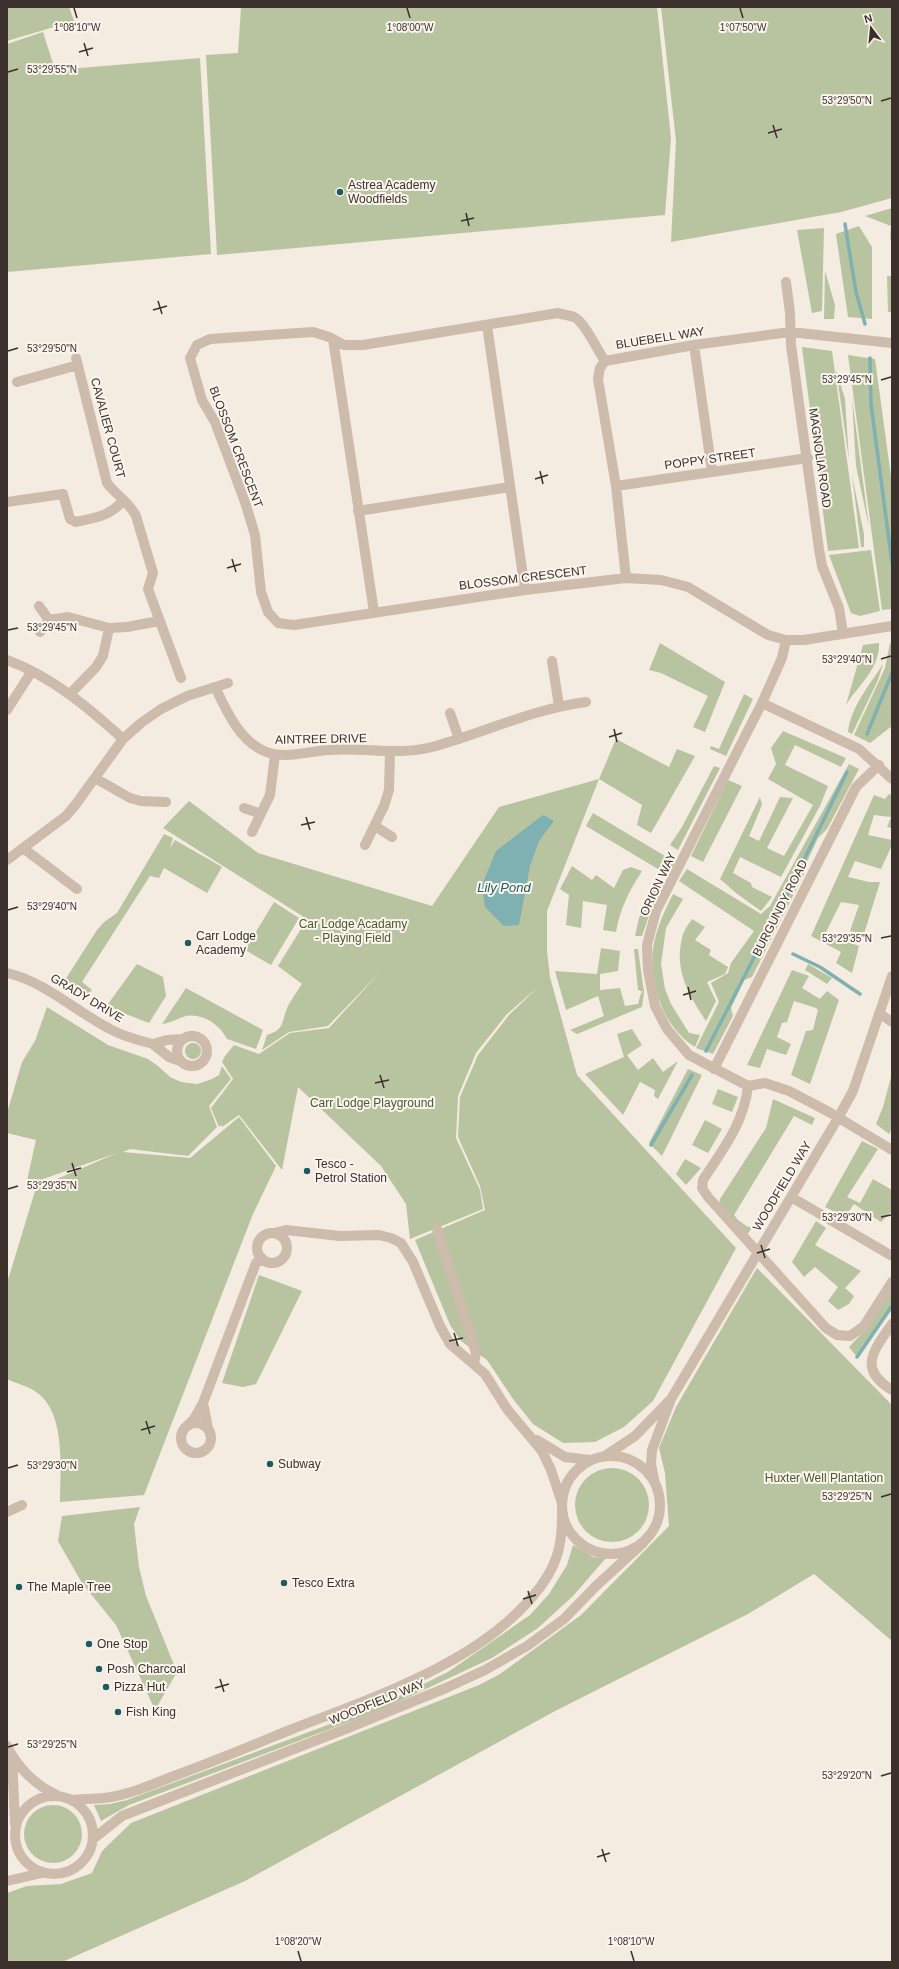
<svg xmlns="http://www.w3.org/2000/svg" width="899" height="1969" font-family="Arial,sans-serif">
  <rect width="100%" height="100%" fill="#f4ebe1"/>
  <path fill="#b8c4a0" d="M 7,7 L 69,7 L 74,21 L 7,41 Z
    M 241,7 L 657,7 L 671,138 L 665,215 L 217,255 L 206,55 L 238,53 Z
    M 661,7 L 892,7 L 892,198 L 841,212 L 671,242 L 676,141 Z
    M 43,32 L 55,70 L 200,58 L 211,254 L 7,272 L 7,44 Z
    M 892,208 L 892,238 L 890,240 L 891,226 L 865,216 Z
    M 859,226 L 872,247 L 872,319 L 848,317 L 836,234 Z
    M 824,228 L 822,311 L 812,313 L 797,230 Z
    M 825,271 L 835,305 L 834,319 L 824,319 Z
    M 887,276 L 892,276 L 892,312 L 888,312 Z
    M 802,347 L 832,351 L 859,548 L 828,551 Z
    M 848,355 L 875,359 L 892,484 L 892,609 L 882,610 Z
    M 836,369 L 845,399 L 849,460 Z
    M 852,398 L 869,527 L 856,466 Z
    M 852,475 L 864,534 L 864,547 L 861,547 Z
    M 871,550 L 880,611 L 860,616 L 851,613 L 829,555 Z
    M 660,643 L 725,682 L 705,732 L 693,727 L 708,696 L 661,673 L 649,670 Z
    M 879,643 C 880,669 858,685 846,705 L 863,645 Z
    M 890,643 L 892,643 L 892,726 L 870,743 L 854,735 L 885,668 Z
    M 883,664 L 878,680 L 852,734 L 848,732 C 851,706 869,686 883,664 Z
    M 744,694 L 753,699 L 726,756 L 710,749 L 711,746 L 719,749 Z
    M 783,731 L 846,758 L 841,767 L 795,745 L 785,765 L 828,786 L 820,806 L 781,877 L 740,857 L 733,873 L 751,883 L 752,887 L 772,897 L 761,911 L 736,893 L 720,879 L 760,797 L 762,805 L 749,836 L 759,841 L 780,797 L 793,798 L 767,848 L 784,856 L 813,805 L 768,779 L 776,764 L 771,748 Z
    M 616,739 L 669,767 L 677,749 L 695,756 L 651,833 L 637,825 L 642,805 L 599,779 L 547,911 L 547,951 L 550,977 L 577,1075 L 736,1248 L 653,1401 L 624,1427 L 595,1442 L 563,1443 L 533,1424 L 513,1399 L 487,1360 L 461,1341 L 450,1325 L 415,1240 L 485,1210 L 480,1186 L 458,1137 L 460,1097 L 478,1055 L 509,1015 L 538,987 L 507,1014 L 476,1053 L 458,1096 L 456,1138 L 480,1190 L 483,1209 L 410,1239 L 406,1204 L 381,1166 L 298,1087 L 282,1170 L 239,1115 L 222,1127 L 221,1125 L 219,1127 L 211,1108 L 233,1079 L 222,1062 L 225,1056 L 234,1045 L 259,1054 L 290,1033 L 329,1028 L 382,970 L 328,1026 L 289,1032 L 262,1050 L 267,1035 C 286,1029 281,1021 288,1006 C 292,999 297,991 302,984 L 278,966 L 307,919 L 163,828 L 189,801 L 258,853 L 432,906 L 499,807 L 599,779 Z
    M 849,764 L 859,769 L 827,829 L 818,838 L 805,866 L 804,874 L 752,977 L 744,980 L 731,1008 L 733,1016 L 713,1054 L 696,1048 L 719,1002 L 711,983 L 728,973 L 731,963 L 754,931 L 679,881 L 687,869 L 761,914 L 770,906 Z
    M 714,766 L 720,768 L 678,850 L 670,845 L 682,827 Z
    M 728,780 L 742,786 L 703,862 L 691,856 Z
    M 889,794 L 892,795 L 892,828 L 887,827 L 891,817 L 874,815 L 868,835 L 892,840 L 892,845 L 881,869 L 855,861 L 848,877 L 869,882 L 880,882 L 864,934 L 850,931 L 859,905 L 841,902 L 825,934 L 859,946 L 852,973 L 836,963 L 841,952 L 811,936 L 874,795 L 885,799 Z
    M 593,813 L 675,862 L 668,875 L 586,826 Z
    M 164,834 L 173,838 L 170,848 L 175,840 L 222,867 L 207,893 L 164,868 L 159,878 L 150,876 L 82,982 L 92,990 L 87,995 L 65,980 L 97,930 L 104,922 L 117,913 Z
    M 572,866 L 592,880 L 596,875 L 614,888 L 623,870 L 631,867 L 642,871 C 629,891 620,909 616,932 L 603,930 L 607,905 L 583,901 L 581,928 L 566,925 L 569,895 L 560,889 Z
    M 656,880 L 663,885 L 654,901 L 642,936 L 635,936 L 639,918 Z
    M 673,894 L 683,899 L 666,928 L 661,964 L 665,989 L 671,1004 L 689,1033 L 700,1035 L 695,1047 C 662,1027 647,979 654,943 C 658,925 665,910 673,894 Z
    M 274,902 L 299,918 L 271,965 L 245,950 Z
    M 692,919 L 705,927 L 695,940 L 711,950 L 709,955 L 728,967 L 725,974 L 707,982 L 716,1001 L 706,1021 C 689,995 674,971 682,938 C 683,931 689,924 692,919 Z
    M 601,948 L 620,951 L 618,971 L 600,974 L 600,990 L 620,988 L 625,1006 L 638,1004 L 641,993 L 643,992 L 638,990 L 634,949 L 638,949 L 644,992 L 642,1007 L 577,1034 L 570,1030 L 604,1016 L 598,996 L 566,1010 L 555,971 L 597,974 Z
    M 137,964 L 163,977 L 166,996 L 149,1023 L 118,1011 L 108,1004 Z
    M 808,964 L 832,978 L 827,984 L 805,970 Z
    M 792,970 L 809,976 L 802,988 L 820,999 L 827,991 L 839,1000 L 810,1084 L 791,1075 L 806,1031 L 813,1030 L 818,1010 L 816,1008 L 794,1001 L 787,1022 L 782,1023 L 777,1037 L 791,1044 L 786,1055 L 767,1049 L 760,1068 L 747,1065 Z
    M 186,988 L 263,1030 L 256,1049 L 227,1039 C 220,1025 203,1013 186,1016 C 178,1018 171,1023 162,1024 Z
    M 47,1007 L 108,1045 L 148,1059 L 158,1066 L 170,1077 L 181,1082 L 197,1084 L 212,1079 L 219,1075 L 222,1066 L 231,1079 L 209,1106 L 217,1127 L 188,1156 L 130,1149 L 123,1152 L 190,1158 L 239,1117 L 276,1166 L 253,1214 L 144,1495 L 60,1502 C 60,1469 67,1409 33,1390 C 25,1385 15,1383 7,1379 L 7,1283 L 36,1188 L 117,1153 L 26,1185 L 36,1140 L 7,1133 L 7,1113 L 22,1062 L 35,1041 Z
    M 632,1029 L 642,1045 L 627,1055 L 638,1070 L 653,1058 L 663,1072 L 678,1061 L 658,1099 L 654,1096 L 655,1090 L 640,1082 L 623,1115 L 585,1074 L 624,1057 L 617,1034 Z
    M185 1051a8 8 0 1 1 16 0a8 8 0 1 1-16 0Z
    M 688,1069 L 702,1075 L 662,1156 L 649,1143 Z
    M 892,1073 L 892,1129 L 889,1134 L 876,1124 L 883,1107 Z
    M 718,1089 L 738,1097 L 732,1112 L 712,1104 Z
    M 773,1099 L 815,1118 L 812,1125 L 794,1116 L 734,1215 L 738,1220 L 748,1227 L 753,1226 L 747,1235 L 719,1204 L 720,1199 L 766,1128 Z
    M 705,1120 L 722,1129 L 708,1153 L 692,1145 Z
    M 862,1141 L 878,1149 L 847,1197 L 860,1203 L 873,1179 L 892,1190 L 892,1211 L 881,1222 L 854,1204 L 845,1217 L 825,1207 Z
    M 685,1159 L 701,1168 L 686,1185 L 676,1174 Z
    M 816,1221 L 826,1228 L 815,1245 L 861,1271 L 845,1288 L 854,1296 L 849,1304 L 838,1310 L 828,1301 L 838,1287 L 815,1267 L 804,1277 L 792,1262 Z
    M 757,1268 L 892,1405 L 892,1641 L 814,1574 L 748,1614 L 557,1710 L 245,1881 L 62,1962 L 7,1962 L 7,1893 L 27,1886 L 61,1884 L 92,1873 L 102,1851 L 131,1823 L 479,1685 L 500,1674 L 581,1615 L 669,1526 L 665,1473 L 659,1448 L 676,1407 Z
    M 259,1275 L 302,1291 L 256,1384 L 243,1387 L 222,1383 Z
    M 892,1291 L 892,1306 L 857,1357 L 849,1347 L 869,1326 Z
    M575 1505a37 37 0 1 1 74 0a37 37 0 1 1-74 0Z
    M 140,1507 L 134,1524 L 139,1567 L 146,1596 L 177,1672 L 155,1710 L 116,1625 L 82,1583 L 58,1541 L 62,1516 Z
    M 573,1545 L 593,1557 L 606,1558 L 573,1596 L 538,1628 L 492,1658 L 383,1709 L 129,1805 L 101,1821 L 94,1805 L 110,1804 L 127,1800 L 381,1705 L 448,1672 L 530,1615 L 549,1594 L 567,1565 Z
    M24 1834a29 29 0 1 1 58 0a29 29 0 1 1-58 0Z"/>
  <path fill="#7fb0b2" d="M 543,815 L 554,821 L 539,841 L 530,866 L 519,925 L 504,926 L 485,907 L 482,885 L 496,851 Z"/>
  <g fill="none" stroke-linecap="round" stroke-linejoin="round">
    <path stroke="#7fb0b2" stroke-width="3.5" d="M 845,224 L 856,292 L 865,324
      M 870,358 L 871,404 L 892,563
      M 867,734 L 892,673
      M 775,919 L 847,772
      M 793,954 L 820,967 L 860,994
      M 706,1051 L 762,942
      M 651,1145 L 692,1075
      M 857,1357 L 892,1306"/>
    <path stroke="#cdbbac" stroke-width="10" d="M 786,282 L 790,313 L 791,345 L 819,549 L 822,566 L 839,608 L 843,634
      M 487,325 L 525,590
      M 333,339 L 374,612
      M 694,345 L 712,472
      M 76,358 L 107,483 C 116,495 130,503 136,516 L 153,573 L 148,589 L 181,678
      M 605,361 C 597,350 585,322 574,317 C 569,315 563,315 558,313 L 363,345 L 344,345 L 329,337 L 313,332 L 210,339 L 197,345 L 190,358 L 202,400 L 215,422 L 245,502 L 255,535 L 261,592 L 268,612 L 278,623 L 294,625 L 525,590 L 626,578 L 661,580 L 688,587 L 768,635 L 786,640 L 804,640 L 892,626
      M 17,382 L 78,365
      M 616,486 L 808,458
      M 7,502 L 63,494 L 70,519 L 76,522 C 97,517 108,517 123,501
      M 358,511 L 510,487
      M 626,578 L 616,486 L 598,379 L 600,368 L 605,361 L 694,345 L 790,332 L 892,343
      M 39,606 L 49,620 L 40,632
      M 49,620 L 68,617 L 109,628 L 127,627 L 159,621
      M 786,640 L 782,658 L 762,703 L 656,911 L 647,945 L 648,970 L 655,1006 L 667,1029 L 689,1055 L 748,1086 L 765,1083 L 789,1091 L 829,1112 L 892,1150
      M 7,660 C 51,676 89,708 123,739
      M 552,661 L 559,706
      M 215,687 C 226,710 239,740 264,751 C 284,760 308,751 329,750 C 365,747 396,756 432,747 C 484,733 532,709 586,702
      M 70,694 L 96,667 L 103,656 L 109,628
      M 762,703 L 859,749 L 892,779
      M 7,710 L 32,671
      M 450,713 L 459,739
      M 95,778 L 130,798 L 141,801 L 166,802
      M 244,808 L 261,814
      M 375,826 L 392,837
      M 252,832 L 270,795 L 275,755
      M 365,845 L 384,806 L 389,790 L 390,752
      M 23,848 L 77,889
      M 7,860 L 66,816 L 76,804 L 123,739 L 141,723 L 161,709 L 187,696 L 228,683
      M 7,973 C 46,982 75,1011 110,1029 C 124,1037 138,1040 153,1044
      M 879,1013 L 892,1022
      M177 1051a15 15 0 1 1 30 0a15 15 0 1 1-30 0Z
      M 180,1061 L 169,1057 L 153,1044 L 167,1040 L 183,1039
      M 714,1069 L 856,787 L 879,765
      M 748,1086 C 744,1123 723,1149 703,1180 L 702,1188 L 708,1197 L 826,1328 L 837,1335 L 850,1336 L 864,1326 L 892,1282
      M 791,1197 L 892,1256
      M 437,1229 L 476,1353 L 474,1364
      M 274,1233 L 286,1230 L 340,1236 L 379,1235 L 391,1238 L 401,1243 L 413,1262 L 440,1326 L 450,1344 L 485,1374 L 507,1409 L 542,1451 L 551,1470 L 562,1503
      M257 1248a15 15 0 1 1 30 0a15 15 0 1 1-30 0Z
      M 892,1324 C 874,1350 857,1369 892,1390
      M 203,1403 L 256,1263 L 262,1258
      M181 1438a15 15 0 1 1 30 0a15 15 0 1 1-30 0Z
      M 188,1425 L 194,1419 L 203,1403 L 208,1428
      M 537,1440 L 565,1457 L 590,1460
      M 605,1456 L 635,1436 L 669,1401
      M562 1505a49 49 0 1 1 98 0a49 49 0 1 1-98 0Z
      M 654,1479 L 651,1464 L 652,1450 L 671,1399 L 838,1118 L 853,1091 L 892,976
      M 7,1512 L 22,1505
      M 7,1746 C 17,1767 36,1786 57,1795
      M 12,1756 L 15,1824
      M15 1835a39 39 0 1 1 78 0a39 39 0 1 1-78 0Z
      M 71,1800 C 82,1799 93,1799 104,1798 C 128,1795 151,1785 174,1776 C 213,1762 251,1746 290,1730 C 371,1698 475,1665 533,1596 C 557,1568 563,1546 562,1509
      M 93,1839 L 122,1816 L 348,1728 L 446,1688 L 485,1670 L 527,1646 L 564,1619 L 596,1586 L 643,1543
      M 7,1881 L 42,1873"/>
  </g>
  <path fill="none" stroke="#3b302b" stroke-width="1.5" d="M 74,8 L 77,18M 407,8 L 410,18M 740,8 L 743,18M 84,43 L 88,56M 79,52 L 93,48M 8,72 L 18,69M 881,101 L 891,98M 773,125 L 777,138M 768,133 L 782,129M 466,213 L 469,226M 461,221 L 474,218M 158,301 L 162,314M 153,310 L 167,306M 8,351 L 18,348M 881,380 L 891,377M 540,471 L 543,484M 535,479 L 548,475M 232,559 L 236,572M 227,568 L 241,564M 8,630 L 18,628M 881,659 L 891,656M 614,729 L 617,742M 609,737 L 622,733M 306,817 L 310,830M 301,825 L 315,822M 8,910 L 18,907M 881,938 L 891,936M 688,987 L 691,1000M 683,995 L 696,991M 380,1075 L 384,1088M 375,1083 L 389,1080M 72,1163 L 76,1176M 67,1172 L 81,1168M 8,1189 L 18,1186M 881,1217 L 891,1215M 761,1245 L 765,1258M 757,1253 L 770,1249M 454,1333 L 458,1346M 449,1341 L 463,1338M 146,1421 L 150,1434M 141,1430 L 155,1426M 8,1468 L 18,1465M 881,1497 L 891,1494M 528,1591 L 532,1604M 523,1599 L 536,1595M 220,1679 L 224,1692M 215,1688 L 229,1684M 8,1747 L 18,1744M 881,1776 L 891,1773M 602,1849 L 606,1862M 597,1857 L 610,1853M 298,1951 L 301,1961M 631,1951 L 634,1961"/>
  <g fill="#1f5a5e" stroke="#fbf5ee" stroke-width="1.5">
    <circle cx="340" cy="192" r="4"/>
    <circle cx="188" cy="943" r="4"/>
    <circle cx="307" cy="1171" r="4"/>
    <circle cx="270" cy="1464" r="4"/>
    <circle cx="284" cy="1583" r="4"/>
    <circle cx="19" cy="1587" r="4"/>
    <circle cx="89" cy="1644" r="4"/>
    <circle cx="99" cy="1669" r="4"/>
    <circle cx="106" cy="1687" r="4"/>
    <circle cx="118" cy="1712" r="4"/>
  </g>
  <g text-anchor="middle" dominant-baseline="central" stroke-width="4" stroke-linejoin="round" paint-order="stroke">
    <g font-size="12" fill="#3b302b" stroke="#fbf5ee" text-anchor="start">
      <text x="348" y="185">Astrea Academy<tspan x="348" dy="14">Woodfields</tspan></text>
      <text x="196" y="936">Carr Lodge<tspan x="196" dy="14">Academy</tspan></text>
      <text x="315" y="1164">Tesco -<tspan x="315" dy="14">Petrol Station</tspan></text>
      <text x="278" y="1464">Subway</text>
      <text x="292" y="1583">Tesco Extra</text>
      <text x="27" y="1587">The Maple Tree</text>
      <text x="97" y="1644">One Stop</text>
      <text x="107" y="1669">Posh Charcoal</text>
      <text x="114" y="1687">Pizza Hut</text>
      <text x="126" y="1712">Fish King</text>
    </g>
    <g font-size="12" fill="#3b302b" stroke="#fbf5ee">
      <text transform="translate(660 338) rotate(-9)">BLUEBELL WAY</text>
      <text transform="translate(108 428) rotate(75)">CAVALIER COURT</text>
      <text transform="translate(236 447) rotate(69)">BLOSSOM CRESCENT</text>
      <text transform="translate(820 458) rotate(82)">MAGNOLIA ROAD</text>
      <text transform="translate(710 459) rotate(-8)">POPPY STREET</text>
      <text transform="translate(523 578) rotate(-7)">BLOSSOM CRESCENT</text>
      <text transform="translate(321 739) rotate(-1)">AINTREE DRIVE</text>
      <text transform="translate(658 884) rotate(-65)">ORION WAY</text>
      <text transform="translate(780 908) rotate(-63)">BURGUNDY ROAD</text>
      <text transform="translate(87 998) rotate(31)">GRADY DRIVE</text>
      <text transform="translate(782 1186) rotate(-59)">WOODFIELD WAY</text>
      <text transform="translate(377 1702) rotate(-22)">WOODFIELD WAY</text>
    </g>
    <g font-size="12" fill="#4a5a2e" stroke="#fbf5ee">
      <text x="353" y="924">Car Lodge Acadamy<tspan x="353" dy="14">- Playing Field</tspan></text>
      <text x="372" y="1103">Carr Lodge Playground</text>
      <text x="824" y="1478">Huxter Well Plantation</text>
    </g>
    <g font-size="13" font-style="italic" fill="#1f5a5e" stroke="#fbf5ee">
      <text x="504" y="887">Lily Pond</text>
    </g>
  </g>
  <g font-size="10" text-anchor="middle" fill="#3b302b" stroke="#fbf5ee" stroke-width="4" stroke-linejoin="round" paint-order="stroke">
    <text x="77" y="31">1°08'10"W</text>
    <text x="410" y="31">1°08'00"W</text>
    <text x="743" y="31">1°07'50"W</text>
    <text x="52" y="73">53°29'55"N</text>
    <text x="847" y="104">53°29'50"N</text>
    <text x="52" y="352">53°29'50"N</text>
    <text x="847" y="383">53°29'45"N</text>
    <text x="52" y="631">53°29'45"N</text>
    <text x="847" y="663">53°29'40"N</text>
    <text x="52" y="910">53°29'40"N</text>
    <text x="847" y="942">53°29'35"N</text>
    <text x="52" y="1189">53°29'35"N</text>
    <text x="847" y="1221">53°29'30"N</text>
    <text x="52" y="1469">53°29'30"N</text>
    <text x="847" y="1500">53°29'25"N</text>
    <text x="52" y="1748">53°29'25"N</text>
    <text x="847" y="1779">53°29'20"N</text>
    <text x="298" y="1945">1°08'20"W</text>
    <text x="631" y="1945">1°08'10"W</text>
  </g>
  <rect width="899" height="1969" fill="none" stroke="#3b302b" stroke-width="16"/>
  <g transform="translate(871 28) rotate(344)" stroke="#fbf5ee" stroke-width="3" paint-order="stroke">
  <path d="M0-3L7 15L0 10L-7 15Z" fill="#3b302b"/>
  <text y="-6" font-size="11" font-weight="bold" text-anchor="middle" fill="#3b302b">N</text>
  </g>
</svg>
